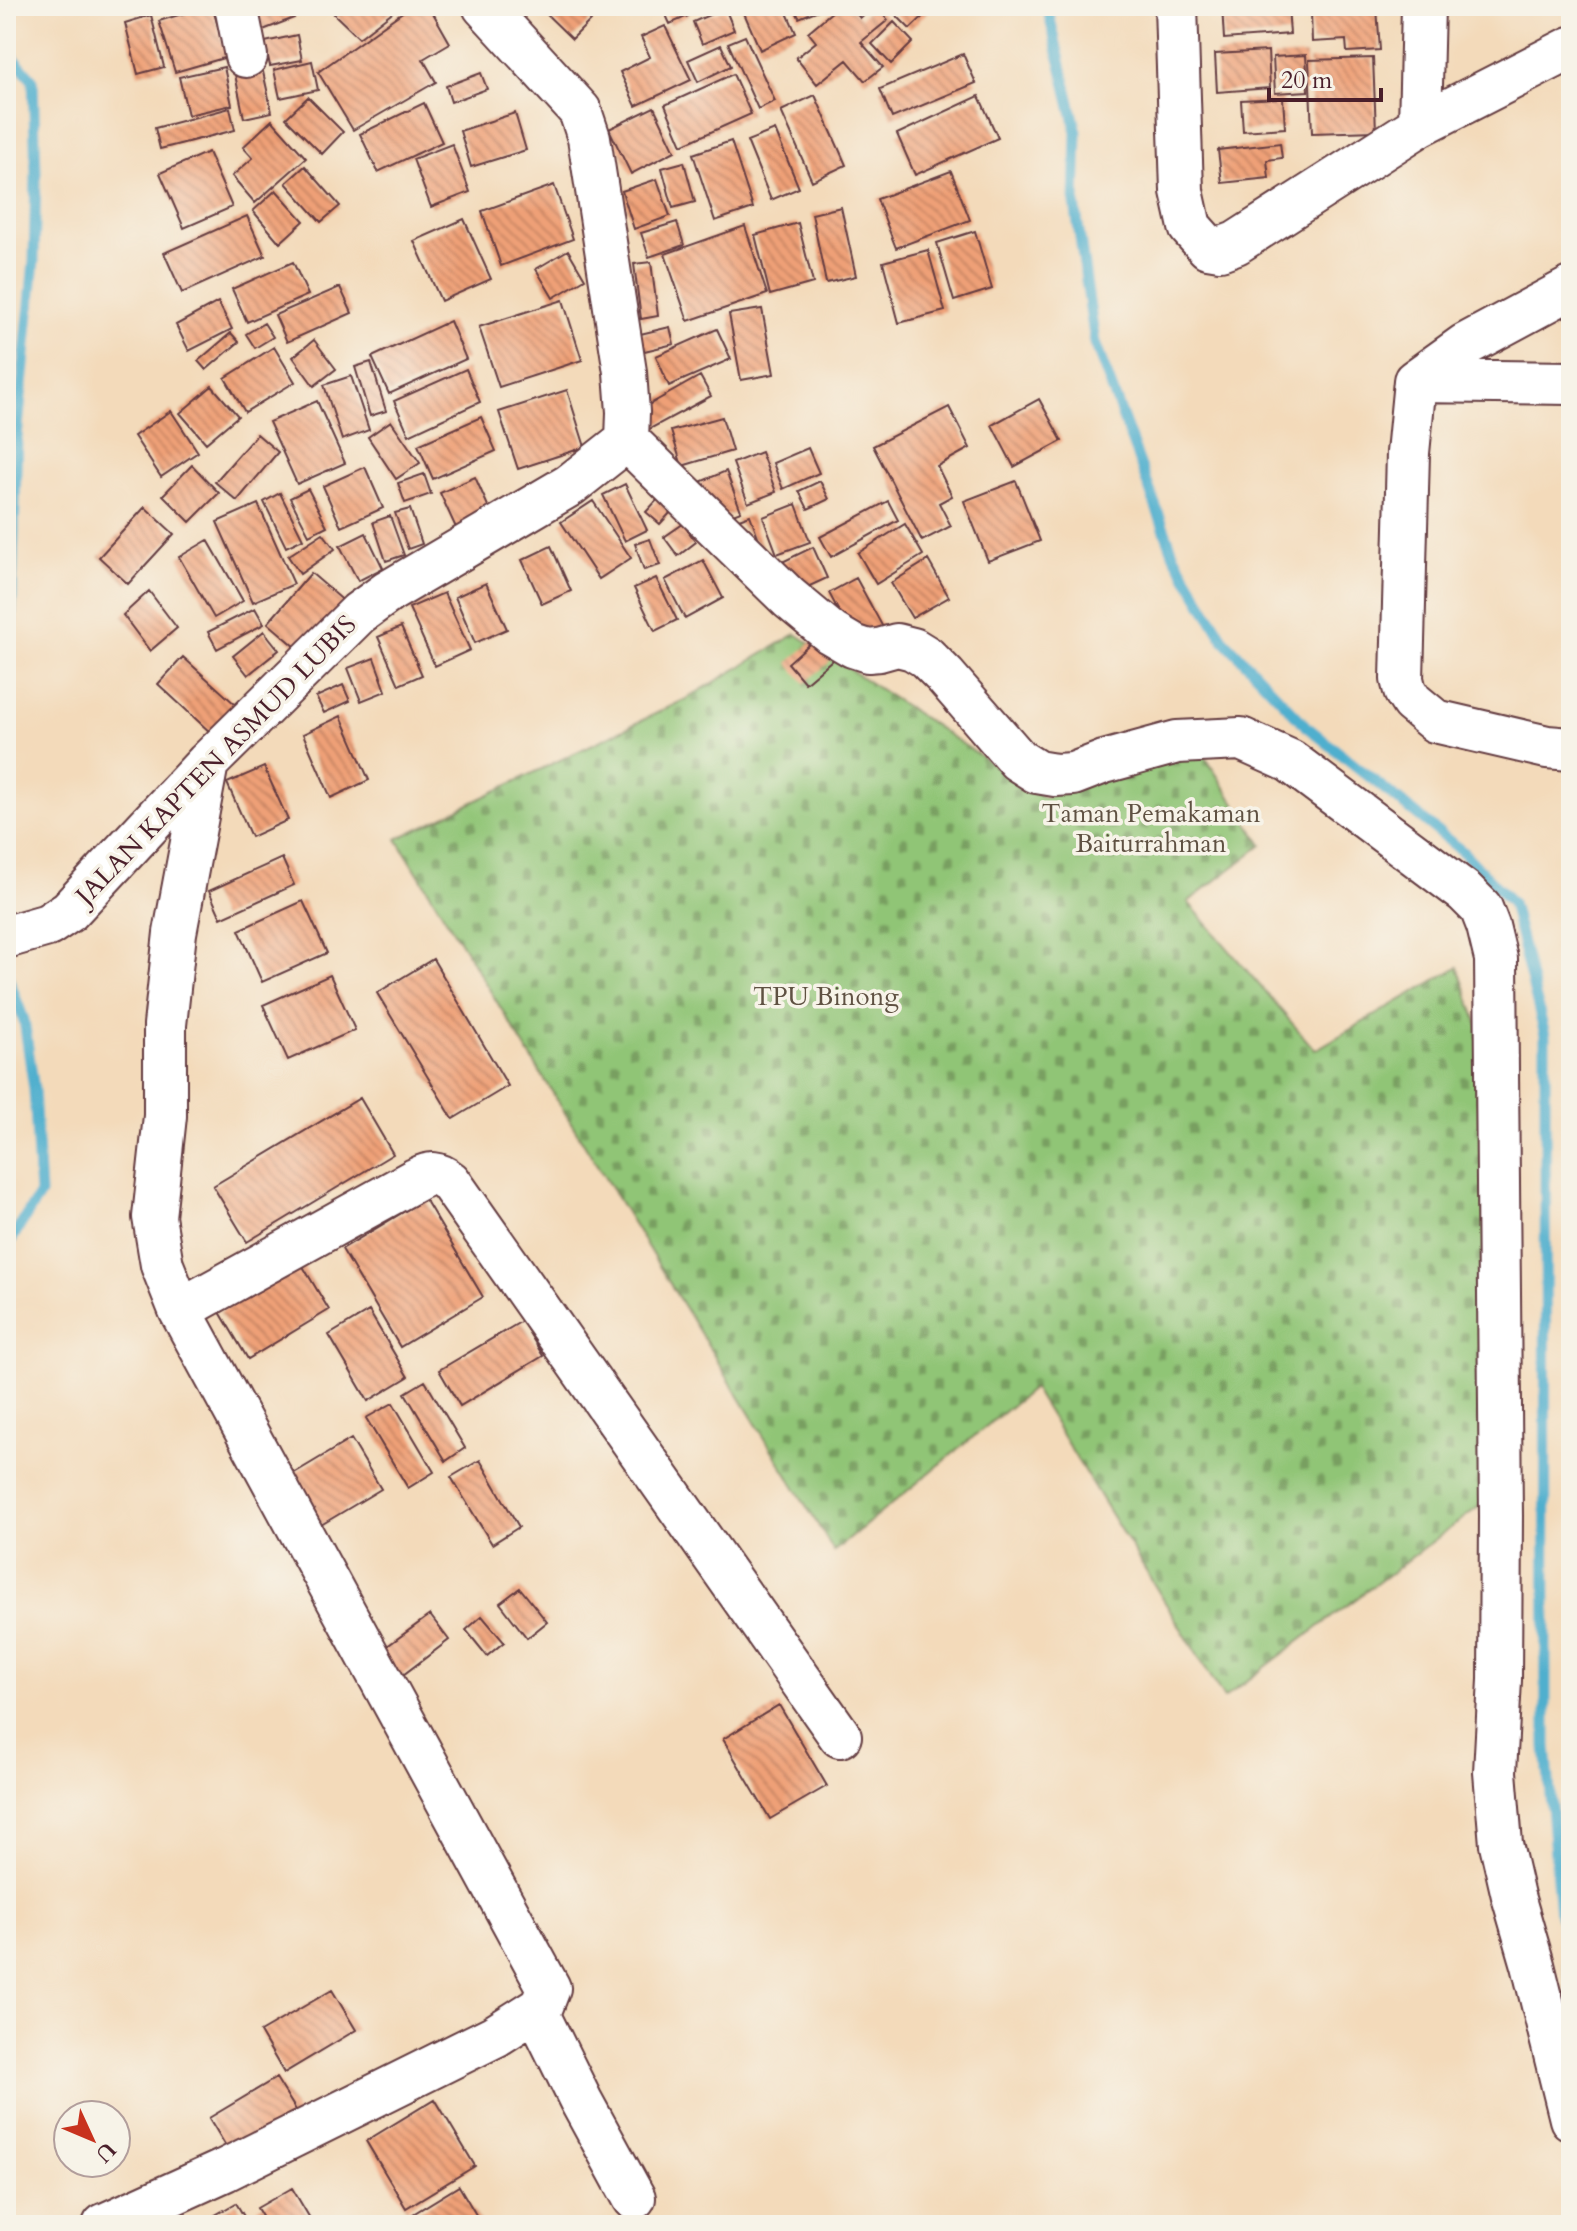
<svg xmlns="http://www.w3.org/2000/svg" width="1577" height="2231" font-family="Cardo,serif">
  <defs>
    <pattern id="cemetery-stones" width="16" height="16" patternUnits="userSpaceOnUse" patternTransform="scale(2)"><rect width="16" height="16" fill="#90c576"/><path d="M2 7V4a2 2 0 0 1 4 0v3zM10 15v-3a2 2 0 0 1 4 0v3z" fill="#789f61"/></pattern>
    <pattern id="building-back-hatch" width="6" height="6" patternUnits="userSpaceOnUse" patternTransform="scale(2)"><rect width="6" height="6" fill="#efa077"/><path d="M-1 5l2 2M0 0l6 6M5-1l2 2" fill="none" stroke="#c48262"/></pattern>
  </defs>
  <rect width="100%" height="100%" fill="#f7f3e8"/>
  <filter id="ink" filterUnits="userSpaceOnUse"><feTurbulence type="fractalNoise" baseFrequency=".0125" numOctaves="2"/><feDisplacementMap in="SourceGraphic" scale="16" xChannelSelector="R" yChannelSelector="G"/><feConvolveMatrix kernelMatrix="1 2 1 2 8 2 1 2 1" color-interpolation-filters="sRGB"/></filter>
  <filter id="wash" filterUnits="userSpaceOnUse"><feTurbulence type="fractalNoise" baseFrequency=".006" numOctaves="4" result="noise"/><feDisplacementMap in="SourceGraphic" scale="32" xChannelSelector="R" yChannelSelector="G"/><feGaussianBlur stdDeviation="1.8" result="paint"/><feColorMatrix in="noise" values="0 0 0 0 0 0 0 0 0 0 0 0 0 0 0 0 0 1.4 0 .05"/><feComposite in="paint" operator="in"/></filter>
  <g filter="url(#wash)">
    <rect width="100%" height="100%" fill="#f3daba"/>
    <path fill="url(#cemetery-stones)" stroke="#6d7250" stroke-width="2" d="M 796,634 L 1044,798 L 1180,718 L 1262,845 L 1188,902 L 1315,1050 L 1458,967 L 1500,1088 L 1489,1499 L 1224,1698 L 1033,1388 L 834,1551 L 397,839 L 684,700 Z"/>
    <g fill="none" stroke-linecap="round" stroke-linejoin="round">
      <path stroke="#4fafce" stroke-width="11" d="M 1047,6 L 1077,132 L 1075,203 L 1095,343 L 1174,555 L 1224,640 L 1306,726 L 1463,852 L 1512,903 L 1545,1035 L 1546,1746 L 1560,1914 L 1571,1981
        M 6,49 L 33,80 L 36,173 L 34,261 L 17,438 L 11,626 L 6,641
        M 6,972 L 24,1020 L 34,1089 L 40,1194 L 6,1248"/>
    </g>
    <g id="blocks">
      <path fill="url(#building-back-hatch)" d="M 208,6 L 212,6 L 227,57 L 175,72 L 159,21 Z
        M 246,6 L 289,6 L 294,18 L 250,35 Z
        M 343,6 L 400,6 L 359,38 L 334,14 Z
        M 411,6 L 429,6 L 450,43 L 423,59 L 436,82 L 353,130 L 318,72 Z
        M 538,6 L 605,6 L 572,39 Z
        M 662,6 L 683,6 L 688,16 L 670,24 Z
        M 741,6 L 784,6 L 796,33 L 760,50 Z
        M 794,6 L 828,6 L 799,18 Z
        M 839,6 L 850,6 L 860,18 L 874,6 L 876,6 L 888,20 L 861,42 L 883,67 L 865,81 L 847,60 L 817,84 L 796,58 L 816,42 L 808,32 Z
        M 887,6 L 929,6 L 932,8 L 910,29 Z
        M 1222,6 L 1288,6 L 1290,34 L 1224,39 Z
        M 725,8 L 734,30 L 702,44 L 693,22 Z
        M 1377,8 L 1380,50 L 1347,52 L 1346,40 L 1312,42 L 1311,12 Z
        M 151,15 L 164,67 L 138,74 L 125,23 Z
        M 894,22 L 913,42 L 891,64 L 872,44 Z
        M 665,26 L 691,80 L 636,106 L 620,72 L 650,57 L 641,37 Z
        M 297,35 L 302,60 L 270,66 L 265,42 Z
        M 745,36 L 775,101 L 758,109 L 728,43 Z
        M 721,45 L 731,66 L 698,82 L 688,60 Z
        M 1268,51 L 1270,88 L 1217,92 L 1215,54 Z
        M 259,54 L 272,112 L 244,118 L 232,60 Z
        M 963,54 L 976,83 L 892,118 L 880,89 Z
        M 1306,55 L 1308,91 L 1275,93 L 1273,57 Z
        M 1373,58 L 1376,131 L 1312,133 L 1309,60 Z
        M 312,61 L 318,90 L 280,98 L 274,70 Z
        M 224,67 L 232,105 L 188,115 L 179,77 Z
        M 481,73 L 487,89 L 451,102 L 446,86 Z
        M 733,74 L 751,114 L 682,145 L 665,105 Z
        M 815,95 L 846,165 L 812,181 L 781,111 Z
        M 979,96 L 998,138 L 915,175 L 897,134 Z
        M 308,97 L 343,132 L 322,154 L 286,118 Z
        M 1283,98 L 1285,128 L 1243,131 L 1241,100 Z
        M 424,103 L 442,142 L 378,172 L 360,134 Z
        M 654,107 L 675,151 L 631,174 L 609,129 Z
        M 230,108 L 235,130 L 160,149 L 155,128 Z
        M 515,113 L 526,150 L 471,167 L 460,131 Z
        M 272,120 L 306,158 L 255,203 L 232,176 L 253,158 L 243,147 Z
        M 775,130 L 799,188 L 771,200 L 747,141 Z
        M 731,141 L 753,208 L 715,221 L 693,154 Z
        M 1280,143 L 1282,158 L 1267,160 L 1269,178 L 1222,183 L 1218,150 Z
        M 452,144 L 470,192 L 431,207 L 413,159 Z
        M 208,152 L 232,207 L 184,228 L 160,173 Z
        M 684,162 L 695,202 L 673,208 L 662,168 Z
        M 305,166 L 340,206 L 321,222 L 286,183 Z
        M 951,171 L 970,220 L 896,248 L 877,199 Z
        M 657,179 L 670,216 L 634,229 L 622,191 Z
        M 554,185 L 573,239 L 501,266 L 482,211 Z
        M 276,190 L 304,221 L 280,243 L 253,211 Z
        M 841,207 L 856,276 L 826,283 L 812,214 Z
        M 247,216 L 265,256 L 182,293 L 164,253 Z
        M 464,219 L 491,279 L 441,301 L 414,241 Z
        M 677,222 L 684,245 L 649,257 L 641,233 Z
        M 798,223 L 813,283 L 770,295 L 755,235 Z
        M 745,226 L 767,294 L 688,321 L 665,254 Z
        M 975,231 L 992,289 L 954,301 L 937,243 Z
        M 568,250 L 585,279 L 553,298 L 536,269 Z
        M 928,250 L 945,311 L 899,323 L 883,262 Z
        M 293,262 L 308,295 L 247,322 L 232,289 Z
        M 651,262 L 658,316 L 641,319 L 634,264 Z
        M 340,287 L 352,313 L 287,342 L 275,315 Z
        M 563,300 L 582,360 L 499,387 L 479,327 Z
        M 218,302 L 232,329 L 189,351 L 176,325 Z
        M 762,309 L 774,374 L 741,380 L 729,314 Z
        M 450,321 L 466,359 L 389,394 L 372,357 Z
        M 264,323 L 273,337 L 255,348 L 246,334 Z
        M 670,327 L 674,344 L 640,352 L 636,335 Z
        M 717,329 L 731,359 L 669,386 L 656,356 Z
        M 231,333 L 239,342 L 206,370 L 198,361 Z
        M 314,340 L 336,369 L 314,386 L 293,357 Z
        M 274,347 L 295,382 L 245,412 L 225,378 Z
        M 371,362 L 386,411 L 370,416 L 355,367 Z
        M 466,369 L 480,402 L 409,435 L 394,401 Z
        M 351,376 L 369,430 L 342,440 L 324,385 Z
        M 700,376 L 711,396 L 648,430 L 638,411 Z
        M 212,386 L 238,416 L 206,443 L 180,413 Z
        M 567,390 L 585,447 L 518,469 L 499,412 Z
        M 1039,399 L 1062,441 L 1014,467 L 992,425 Z
        M 317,401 L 345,463 L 297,484 L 269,422 Z
        M 949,407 L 970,448 L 937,466 L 952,496 L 939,503 L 951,526 L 922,541 L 873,446 Z
        M 171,411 L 198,452 L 161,477 L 134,436 Z
        M 481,417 L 496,451 L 433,479 L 418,445 Z
        M 722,417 L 732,451 L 682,466 L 671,431 Z
        M 391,421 L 420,463 L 396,479 L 368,437 Z
        M 257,434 L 278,452 L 237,501 L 215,482 Z
        M 808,448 L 819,473 L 783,489 L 773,463 Z
        M 761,452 L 776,492 L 748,503 L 733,463 Z
        M 192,465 L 219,493 L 190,522 L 163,495 Z
        M 365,467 L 383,508 L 341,527 L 323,486 Z
        M 726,471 L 741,511 L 714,521 L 700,482 Z
        M 424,474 L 431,494 L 405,503 L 398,483 Z
        M 475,477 L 492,515 L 457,530 L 440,493 Z
        M 820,481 L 829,499 L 808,509 L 799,491 Z
        M 1016,481 L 1040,541 L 988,561 L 964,501 Z
        M 625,484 L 647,530 L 625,541 L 603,495 Z
        M 308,489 L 327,526 L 309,535 L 290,498 Z
        M 280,493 L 303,539 L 286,547 L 264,502 Z
        M 658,499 L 671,512 L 660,524 L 646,512 Z
        M 593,501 L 631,558 L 599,579 L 561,522 Z
        M 888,501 L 898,520 L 831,557 L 820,537 Z
        M 258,504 L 294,584 L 253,602 L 217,522 Z
        M 796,504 L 810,542 L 777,554 L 763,517 Z
        M 145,507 L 174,534 L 128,584 L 99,557 Z
        M 410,509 L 422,544 L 408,549 L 395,513 Z
        M 750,515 L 763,550 L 736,520 Z
        M 390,516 L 404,555 L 386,561 L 373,522 Z
        M 683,524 L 696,542 L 678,556 L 664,537 Z
        M 905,524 L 923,555 L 876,584 L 858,553 Z
        M 323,533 L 335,549 L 300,574 L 288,556 Z
        M 366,533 L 383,568 L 358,581 L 340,546 Z
        M 650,539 L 660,565 L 644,570 L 635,544 Z
        M 208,540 L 243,601 L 214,618 L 179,557 Z
        M 551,546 L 571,591 L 542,604 L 522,560 Z
        M 813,547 L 827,578 L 788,596 L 774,566 Z
        M 703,560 L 723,598 L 685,619 L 665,580 Z
        M 928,560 L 949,597 L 912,618 L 891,583 Z
        M 311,573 L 346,603 L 303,653 L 268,623 Z
        M 656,578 L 677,620 L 655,631 L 634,588 Z
        M 856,578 L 885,631 L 857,646 L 829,593 Z
        M 486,583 L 507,629 L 475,643 L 455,597 Z
        M 149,591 L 177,628 L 150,651 L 123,615 Z
        M 444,593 L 470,650 L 435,666 L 409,608 Z
        M 255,608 L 264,624 L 217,649 L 208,632 Z
        M 401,627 L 422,675 L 399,685 L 378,637 Z
        M 264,631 L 279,650 L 248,675 L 233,656 Z
        M 815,639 L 832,660 L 805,683 L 788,663 Z
        M 183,657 L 236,705 L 211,733 L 158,684 Z
        M 374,658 L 386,691 L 361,701 L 348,668 Z
        M 343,685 L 350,701 L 324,713 L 316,697 Z
        M 341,716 L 369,780 L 331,798 L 303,734 Z
        M 264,767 L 288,820 L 251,837 L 227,783 Z
        M 282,858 L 294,885 L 221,918 L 209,891 Z
        M 303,901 L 327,953 L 262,982 L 239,930 Z
        M 433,959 L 508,1086 L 453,1119 L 377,993 Z
        M 330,975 L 355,1030 L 288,1060 L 263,1005 Z
        M 360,1098 L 393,1154 L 247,1242 L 213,1186 Z
        M 425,1199 L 483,1297 L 400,1347 L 342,1249 Z
        M 301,1263 L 329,1310 L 248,1359 L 220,1312 Z
        M 369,1311 L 408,1377 L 368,1401 L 329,1335 Z
        M 522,1321 L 543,1356 L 460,1406 L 439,1370 Z
        M 425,1381 L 465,1448 L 446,1461 L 405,1393 Z
        M 393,1403 L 434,1472 L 408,1488 L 366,1418 Z
        M 351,1439 L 381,1489 L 321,1525 L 291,1475 Z
        M 480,1460 L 519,1527 L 492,1544 L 451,1477 Z
        M 520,1588 L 547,1622 L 527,1638 L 500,1603 Z
        M 430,1615 L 449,1640 L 395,1681 L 375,1655 Z
        M 482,1616 L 504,1642 L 487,1656 L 466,1630 Z
        M 779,1705 L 827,1786 L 770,1819 L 723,1739 Z
        M 332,1990 L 356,2030 L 284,2073 L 260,2032 Z
        M 276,2078 L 299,2115 L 232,2156 L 209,2118 Z
        M 435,2099 L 475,2166 L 406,2208 L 366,2141 Z
        M 459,2186 L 482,2225 L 402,2225 L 400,2222 Z
        M 292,2188 L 314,2225 L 267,2225 L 257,2208 Z
        M 236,2203 L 249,2225 L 198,2225 Z"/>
    </g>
  </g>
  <g filter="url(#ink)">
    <use href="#blocks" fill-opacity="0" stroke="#633b40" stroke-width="2"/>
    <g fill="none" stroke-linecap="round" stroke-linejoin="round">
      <defs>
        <path id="minor" d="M 236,6 L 246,56
          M 1176,6 L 1182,191 L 1190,227 L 1208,247 L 1220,249 L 1236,243 L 1420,125 L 1571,48
          M 1420,125 L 1423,6
          M 1571,288 L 1465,345 L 1415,381 L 1408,453 L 1402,679 L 1405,691 L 1412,702 L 1435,721 L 1547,747 L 1571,749
          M 1415,381 L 1571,383
          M 627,440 L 789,598 L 831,633 L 853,646 L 868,651 L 879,650 L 897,645 L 913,649 L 926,657 L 945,676 L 1018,760 L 1037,772 L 1055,775 L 1073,774 L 1104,762 L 1177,742 L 1241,739 L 1290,761 L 1465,892 L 1481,908 L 1488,926 L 1496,959 L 1501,1516 L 1500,1680 L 1495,1772 L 1501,1844 L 1513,1896 L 1533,1965 L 1571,2119
          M 6,937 L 48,925 L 69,911 L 207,763 L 359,613 L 388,592 L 570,485 L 627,440 L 628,412 L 625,372 L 589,138 L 580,111 L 484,6
          M 180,1310 L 417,1179 C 431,1172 438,1172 450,1182 L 840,1736
          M 536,2010 L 581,2101 L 634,2198
          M 104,2225 L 225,2170 L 495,2036 L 542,2006 L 549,1988 L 180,1310 L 162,1265 L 154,1217 L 165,1116 L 165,1025 L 175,933 L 207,763"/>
      </defs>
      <use href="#minor" stroke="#633b40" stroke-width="46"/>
      <use href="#minor" stroke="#fff" stroke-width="42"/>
    </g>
  </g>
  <g text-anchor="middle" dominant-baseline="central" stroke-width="7" stroke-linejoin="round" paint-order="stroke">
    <g font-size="26" fill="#4a1f2b" stroke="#f7f3e8">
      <text transform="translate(216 760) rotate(-46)">JALAN KAPTEN ASMUD LUBIS</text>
    </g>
    <g font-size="26" fill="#5f5142" stroke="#f7f3e8">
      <text x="1151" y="813">Taman Pemakaman<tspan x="1151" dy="30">Baiturrahman</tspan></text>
      <text x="826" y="996">TPU Binong</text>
    </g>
  </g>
  <rect width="1577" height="2231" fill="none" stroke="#f7f3e8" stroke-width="32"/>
  <g transform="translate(92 2139) rotate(134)"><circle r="38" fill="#f7f3e8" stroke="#b29e9c" stroke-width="2"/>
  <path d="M0-6L14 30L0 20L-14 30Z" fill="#c8321e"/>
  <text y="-12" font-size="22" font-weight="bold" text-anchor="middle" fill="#4a1f2b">U</text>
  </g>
  <path d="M1269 88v12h112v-12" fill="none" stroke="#4a1f2b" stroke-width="4"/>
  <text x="1281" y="88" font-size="24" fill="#4a1f2b" stroke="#f7f3e8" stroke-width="6" paint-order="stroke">20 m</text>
</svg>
